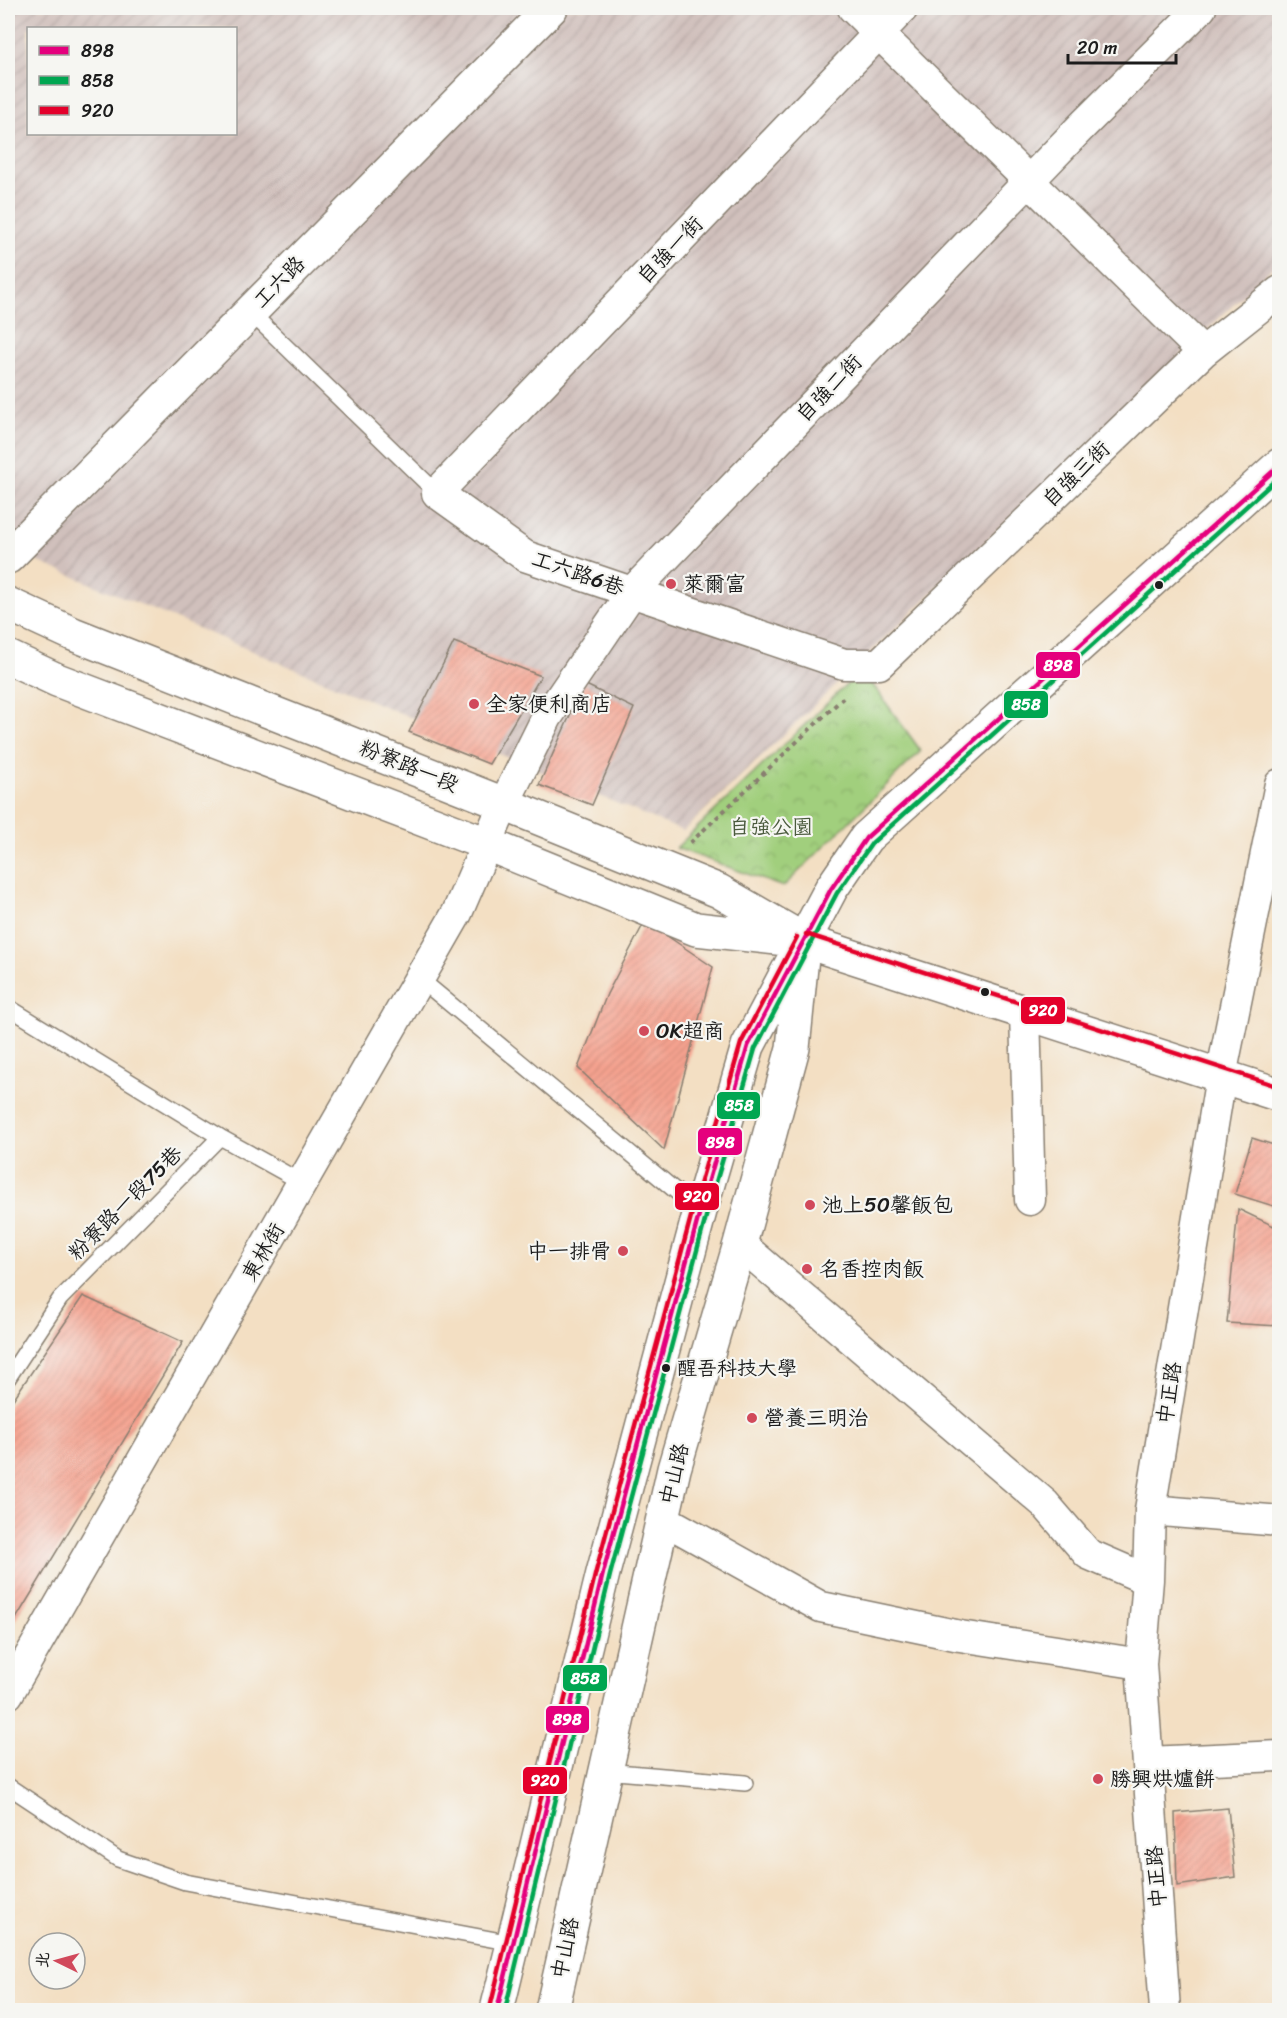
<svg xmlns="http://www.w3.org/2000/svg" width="1287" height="2018" font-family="Sriracha,'LXGW WenKai TC',sans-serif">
  <defs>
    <pattern id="industrial-furrows" width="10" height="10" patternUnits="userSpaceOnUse" patternTransform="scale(1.5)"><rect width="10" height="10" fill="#d0c0bc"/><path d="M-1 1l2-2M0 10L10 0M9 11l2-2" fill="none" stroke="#b2a4a1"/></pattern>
    <pattern id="park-crowns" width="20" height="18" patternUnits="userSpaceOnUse" patternTransform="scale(1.5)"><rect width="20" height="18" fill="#a1cf7d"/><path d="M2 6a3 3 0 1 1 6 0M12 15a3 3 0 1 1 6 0" fill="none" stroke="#8ab16b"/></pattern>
    <pattern id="building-hatch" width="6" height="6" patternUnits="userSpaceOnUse" patternTransform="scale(1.5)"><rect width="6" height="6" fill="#f5a28f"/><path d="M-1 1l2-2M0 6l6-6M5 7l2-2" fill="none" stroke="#d18b7b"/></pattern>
  </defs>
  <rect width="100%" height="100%" fill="#f6f6f2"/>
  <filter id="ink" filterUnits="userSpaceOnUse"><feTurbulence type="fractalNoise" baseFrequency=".0167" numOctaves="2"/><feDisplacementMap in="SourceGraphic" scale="12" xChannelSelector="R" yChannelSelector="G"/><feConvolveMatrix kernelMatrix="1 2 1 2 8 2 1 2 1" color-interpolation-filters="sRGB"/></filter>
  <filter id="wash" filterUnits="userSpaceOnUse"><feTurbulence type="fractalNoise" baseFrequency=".008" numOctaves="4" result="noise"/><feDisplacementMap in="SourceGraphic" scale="24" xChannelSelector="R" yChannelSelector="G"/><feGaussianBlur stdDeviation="1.35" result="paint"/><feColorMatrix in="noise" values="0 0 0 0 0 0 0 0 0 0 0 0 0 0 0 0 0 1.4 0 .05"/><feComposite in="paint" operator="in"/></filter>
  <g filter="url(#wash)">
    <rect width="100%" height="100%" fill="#f3dfc3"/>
    <path fill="url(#industrial-furrows)" fill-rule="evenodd" d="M 8,8 L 1279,8 L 1279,261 L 683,831 L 8,549 ZM 28,28 L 236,28 L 236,134 L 28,134 Z"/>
    <path fill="url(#park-crowns)" stroke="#5e764c" stroke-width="1.5" d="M 862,670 L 921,751 L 783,887 L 676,848 Z"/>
    <g id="blocks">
      <path fill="url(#building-hatch)" d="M 454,642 L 541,676 L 489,764 L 409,732 Z
        M 584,684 L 634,708 L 592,805 L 539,785 Z
        M 645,921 L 713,967 L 664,1150 L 578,1068 L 607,994 Z
        M 1252,1138 L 1280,1147 L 1280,1208 L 1235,1194 Z
        M 1238,1209 L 1280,1229 L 1280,1326 L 1227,1323 Z
        M 83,1296 L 183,1342 L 14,1622 L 8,1620 L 8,1407 Z
        M 1228,1808 L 1235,1877 L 1177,1886 L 1175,1813 Z"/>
    </g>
  </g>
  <g filter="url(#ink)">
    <use href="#blocks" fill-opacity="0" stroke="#887e70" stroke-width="1.5"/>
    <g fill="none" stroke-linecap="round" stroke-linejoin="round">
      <defs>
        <path id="lane" d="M 250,312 L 437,493
          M 420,979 L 700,1211
          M 8,1007 L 220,1137
          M 8,1378 L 60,1299 L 220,1137 L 303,1183
          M 605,1771 L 745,1783
          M 8,1786 L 118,1859 L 185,1882 L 512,1943"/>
        <path id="street" d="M 853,8 L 1203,352
          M 903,8 L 437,493 L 525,556 L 844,664 L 879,664 L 1203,352 L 1280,291
          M 1025,1011 L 1030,1200
          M 740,1244 L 1045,1504 L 1088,1554 L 1148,1580
          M 1150,1510 L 1280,1521
          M 663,1519 L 821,1607 L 960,1636 L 1141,1664
          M 8,1694 L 457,913 L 504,804 L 547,717 L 632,592 L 1082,126 L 1201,8
          M 1148,1762 L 1280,1756
          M 1165,2010 L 1141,1664 L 1148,1580 L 1150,1510 L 1221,1076 L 1280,784"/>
        <path id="secondary" d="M 8,557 L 551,8
          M 8,604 L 73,634 L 504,804 L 719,891 L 795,935
          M 8,657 L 57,680 L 487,844 L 696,929 L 804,941 L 1280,1095
          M 497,2010 L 603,1573 L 700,1211 L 748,1046 L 831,889 L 866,838 L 1280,465
          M 552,2010 L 674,1469 L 740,1244 L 793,1048 L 802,957"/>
      </defs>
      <use href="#lane" stroke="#887e70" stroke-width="18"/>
      <use href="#street" stroke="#887e70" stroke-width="33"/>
      <use href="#secondary" stroke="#887e70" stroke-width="36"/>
      <path stroke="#887e70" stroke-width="4" stroke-dasharray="4.5 4.5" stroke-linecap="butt" d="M 690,843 L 843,698"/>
      <use href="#lane" stroke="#fff" stroke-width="15"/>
      <use href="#street" stroke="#fff" stroke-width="30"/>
      <use href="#secondary" stroke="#fff" stroke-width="33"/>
      <defs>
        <path id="bus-1" d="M 497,2010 L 603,1573 L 700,1211 L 748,1046 L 831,889 L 866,838 L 1280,465"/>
        <path id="bus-2" d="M 505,2010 L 610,1575 L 707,1213 L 755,1049 L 837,893 L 872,843 L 1280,476"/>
        <path id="bus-3" d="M 806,934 L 1280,1087
          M 490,2008 L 596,1571 L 693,1209 L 741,1043 L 797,937"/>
      </defs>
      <use href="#bus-1" stroke="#f6f6f2" stroke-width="9"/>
      <use href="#bus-2" stroke="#f6f6f2" stroke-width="9"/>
      <use href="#bus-3" stroke="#f6f6f2" stroke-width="9"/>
      <use href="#bus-1" stroke="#e5007d" stroke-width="4.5"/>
      <use href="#bus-2" stroke="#00a651" stroke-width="4.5"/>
      <use href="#bus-3" stroke="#e4002b" stroke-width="4.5"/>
    </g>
  </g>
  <g fill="#d1495b" stroke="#f6f6f2" stroke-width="2">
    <circle cx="671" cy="584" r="6"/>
    <circle cx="474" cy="704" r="6"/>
    <circle cx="644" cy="1031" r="6"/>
    <circle cx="810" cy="1205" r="6"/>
    <circle cx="623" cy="1251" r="6"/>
    <circle cx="807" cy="1269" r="6"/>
    <circle cx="752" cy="1418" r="6"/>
    <circle cx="1098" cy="1779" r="6"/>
  </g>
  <g fill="#1c1c1c" stroke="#f6f6f2" stroke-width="2">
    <circle cx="1159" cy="585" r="5"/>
    <circle cx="985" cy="992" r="5"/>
    <circle cx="666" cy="1368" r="5"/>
  </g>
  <g text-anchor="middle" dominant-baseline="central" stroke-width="4.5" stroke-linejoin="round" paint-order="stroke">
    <g font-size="20" fill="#1c1c1c" stroke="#f6f6f2" text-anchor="start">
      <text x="677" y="1368">醒吾科技大學</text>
    </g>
    <g font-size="21" fill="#1c1c1c" stroke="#f6f6f2">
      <text transform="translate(670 250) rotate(-46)">自強一街</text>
      <text transform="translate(279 282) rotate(-45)">工六路</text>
      <text transform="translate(829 388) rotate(-46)">自強二街</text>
      <text transform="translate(1076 474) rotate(-44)">自強三街</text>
      <text transform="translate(578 573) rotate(19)">工六路6巷</text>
      <text transform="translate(409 766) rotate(22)">粉寮路一段</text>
      <text transform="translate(125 1203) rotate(-45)">粉寮路一段75巷</text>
      <text transform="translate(263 1252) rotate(-60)">東林街</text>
      <text transform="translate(1169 1393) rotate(-81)">中正路</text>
      <text transform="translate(674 1474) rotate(-76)">中山路</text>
      <text transform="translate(1156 1877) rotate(-94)">中正路</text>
      <text transform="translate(565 1948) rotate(-78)">中山路</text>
    </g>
    <g font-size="21" fill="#1c1c1c" stroke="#f6f6f2" text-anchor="start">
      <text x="683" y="584">萊爾富</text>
      <text x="486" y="704">全家便利商店</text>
      <text x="656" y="1031">OK超商</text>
      <text x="822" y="1205">池上50馨飯包</text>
      <text x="611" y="1251" text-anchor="end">中一排骨</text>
      <text x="819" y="1269">名香控肉飯</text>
      <text x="764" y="1418">營養三明治</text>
      <text x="1110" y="1779">勝興烘爐餅</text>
    </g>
    <g font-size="21" fill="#4b5b3e" stroke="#f6f6f2">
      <text x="771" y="827">自強公園</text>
    </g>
  </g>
  <g stroke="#f6f6f2" stroke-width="2">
    <rect x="1035" y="651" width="46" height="28" rx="6" fill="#e5007d"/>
    <rect x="1003" y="690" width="46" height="29" rx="6" fill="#00a651"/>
    <rect x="1020" y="996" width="46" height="29" rx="6" fill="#e4002b"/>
    <rect x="716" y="1091" width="45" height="29" rx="6" fill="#00a651"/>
    <rect x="697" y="1127" width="46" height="29" rx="6" fill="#e5007d"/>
    <rect x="674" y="1182" width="46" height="29" rx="6" fill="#e4002b"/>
    <rect x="562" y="1664" width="46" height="28" rx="6" fill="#00a651"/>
    <rect x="545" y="1705" width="45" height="29" rx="6" fill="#e5007d"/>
    <rect x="522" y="1766" width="46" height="29" rx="6" fill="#e4002b"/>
  </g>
  <g font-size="16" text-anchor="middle" font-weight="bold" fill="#fff">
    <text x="1058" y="671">898</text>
    <text x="1026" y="710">858</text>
    <text x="1043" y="1016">920</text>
    <text x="739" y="1111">858</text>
    <text x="720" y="1148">898</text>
    <text x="697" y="1202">920</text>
    <text x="585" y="1684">858</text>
    <text x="567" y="1725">898</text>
    <text x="545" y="1786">920</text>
  </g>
  <rect width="1287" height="2018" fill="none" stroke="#f6f6f2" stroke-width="30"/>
  <rect x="27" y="27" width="210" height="108" fill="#f6f6f2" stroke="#9f9f9c" stroke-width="1.5"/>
  <rect x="39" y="46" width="30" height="9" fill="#e5007d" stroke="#9f9f9c" stroke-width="1.5"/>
  <text x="81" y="57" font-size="18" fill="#1c1c1c">898</text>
  <rect x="39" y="76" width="30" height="9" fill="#00a651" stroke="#9f9f9c" stroke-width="1.5"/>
  <text x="81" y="87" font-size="18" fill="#1c1c1c">858</text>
  <rect x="39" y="106" width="30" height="9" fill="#e4002b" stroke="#9f9f9c" stroke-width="1.5"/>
  <text x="81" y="117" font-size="18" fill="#1c1c1c">920</text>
  <g transform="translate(57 1961) rotate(275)"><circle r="28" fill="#f6f6f2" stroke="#9f9f9c" stroke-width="1.5"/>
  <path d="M0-4.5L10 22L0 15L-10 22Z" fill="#d1495b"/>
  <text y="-9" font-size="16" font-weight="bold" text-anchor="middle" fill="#1c1c1c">北</text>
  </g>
  <path d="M1068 54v9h108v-9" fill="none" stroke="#1c1c1c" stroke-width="3"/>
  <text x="1077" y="54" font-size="18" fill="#1c1c1c" stroke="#f6f6f2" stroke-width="4.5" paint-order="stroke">20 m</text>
</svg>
